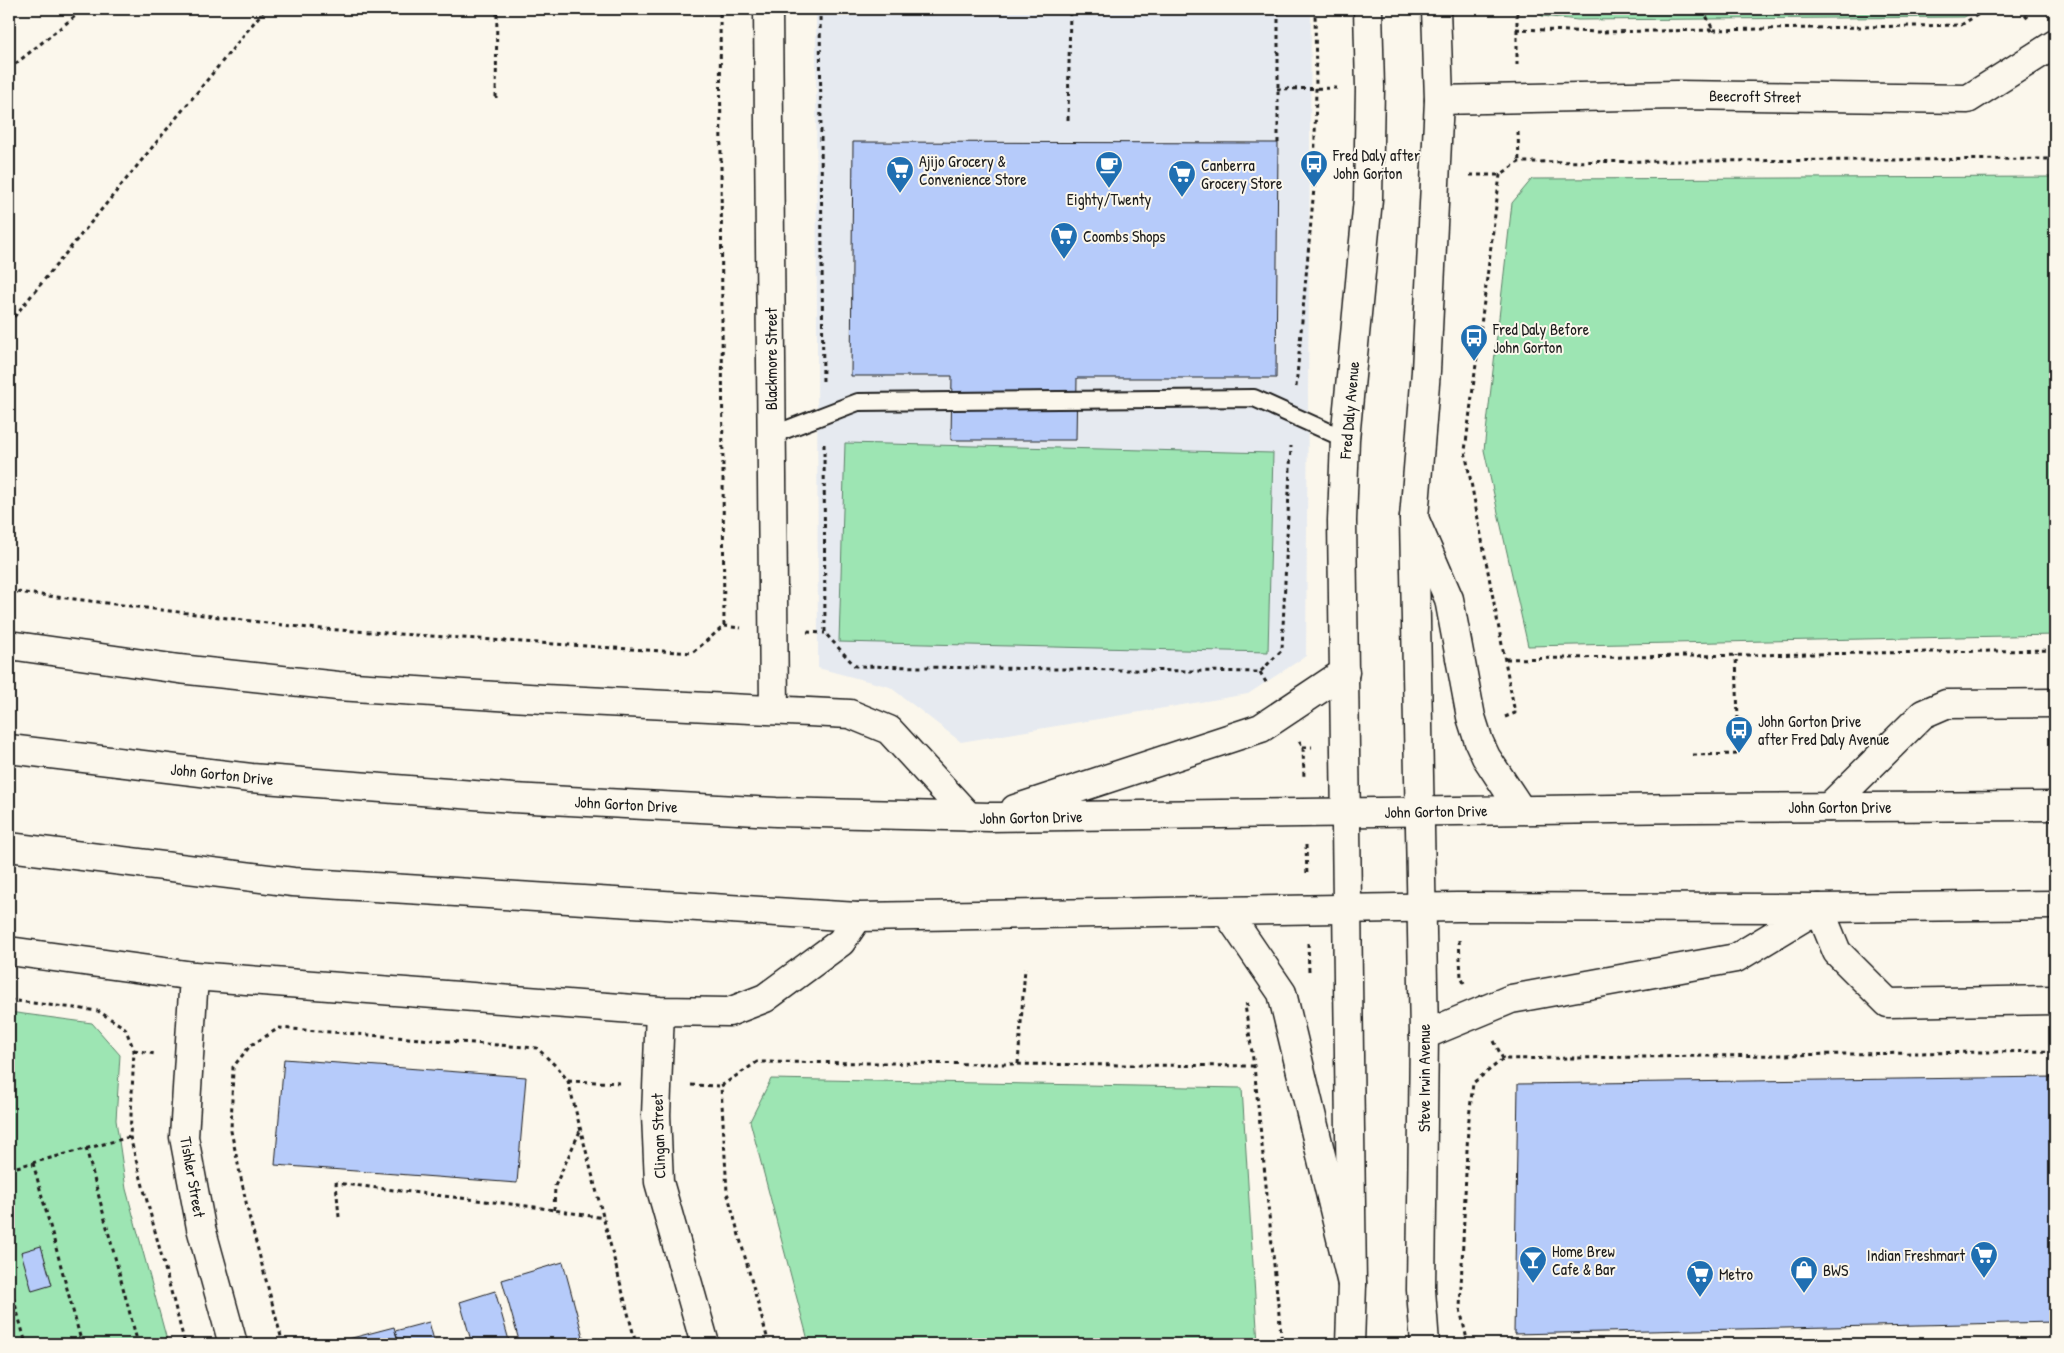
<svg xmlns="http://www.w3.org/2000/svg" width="2064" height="1353" font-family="'Patrick Hand',sans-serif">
  <rect width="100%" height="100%" fill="#fbf7ec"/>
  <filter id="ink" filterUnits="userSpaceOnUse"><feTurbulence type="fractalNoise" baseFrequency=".02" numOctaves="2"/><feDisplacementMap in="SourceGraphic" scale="10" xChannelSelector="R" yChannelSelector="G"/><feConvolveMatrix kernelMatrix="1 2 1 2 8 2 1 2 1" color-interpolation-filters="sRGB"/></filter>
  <g filter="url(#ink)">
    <path fill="#e6eaf0" d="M 816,9 L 1311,9 L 1306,656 L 1248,694 L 961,742 L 890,687 L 818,668 Z"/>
    <path fill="#9de5b3" stroke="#5c8068" d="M 1534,9 L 1981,9 L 1964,17 L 1578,20 L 1542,16 Z
      M 2055,177 L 2055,635 L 1528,646 L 1484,450 L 1512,203 L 1532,179 Z
      M 845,443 L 1273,453 L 1268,652 L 839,642 Z
      M 9,1012 L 92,1023 L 120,1055 L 116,1120 L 126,1189 L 168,1344 L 9,1344 Z
      M 771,1079 L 1242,1088 L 1258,1344 L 809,1344 L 750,1121 Z"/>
    <path fill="#b6cbfa" stroke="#1c1c1c" d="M 853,142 L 1278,143 L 1276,378 L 1077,378 L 1076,440 L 951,440 L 952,376 L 851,376 Z
      M 284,1059 L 526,1077 L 517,1183 L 275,1165 Z
      M 2055,1077 L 2055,1322 L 1514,1334 L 1518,1084 Z
      M 41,1246 L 52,1285 L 32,1291 L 21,1252 Z
      M 563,1262 L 585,1344 L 520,1344 L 502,1280 Z
      M 495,1291 L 510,1344 L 472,1344 L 460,1302 Z
      M 429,1322 L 435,1344 L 399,1344 L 395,1331 Z
      M 394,1327 L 399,1344 L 329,1344 Z"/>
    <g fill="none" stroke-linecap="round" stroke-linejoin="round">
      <defs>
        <path id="lane" d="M 772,435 L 858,402 L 1254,398 L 1345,439"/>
        <path id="street" d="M 768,9 L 774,710
          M 1439,100 L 1676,95 L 1968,99 L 2055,44
          M 9,645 L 179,669 L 338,686 L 544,699 L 850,714 L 889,730 L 969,817
          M 1829,807 L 1923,714 L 1946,704 L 2055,703
          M 1819,908 L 1837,952 L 1888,1003 L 2055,1000
          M 9,951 L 194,976 L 660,1011 L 729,1012 L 765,998 L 841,942 L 858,917
          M 194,976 L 184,1137 L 201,1228 L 233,1344
          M 660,1011 L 656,1115 L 659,1182 L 705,1344"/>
        <path id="secondary" d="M 1350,1344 L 1352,1284 L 1342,521 L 1345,439 L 1368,199 L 1370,88 L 1368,9
          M 1425,1344 L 1421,1290 L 1424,1035 L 1414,518 L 1426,371 L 1439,100 L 1436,9"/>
        <path id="primary" d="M 1414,518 L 1449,599 L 1471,717 L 1479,742 L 1486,757 L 1521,810
          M 9,749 L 251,778 L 513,798 L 776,812 L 990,817 L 1691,808 L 2055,806
          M 1015,809 L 1261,728 L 1345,672
          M 9,847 L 293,882 L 858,917 L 1457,907 L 1819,908 L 2055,905
          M 1226,911 L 1282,993 L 1352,1284
          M 1424,1035 L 1511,999 L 1736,958 L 1819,908"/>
      </defs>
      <use href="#lane" stroke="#1c1c1c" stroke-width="20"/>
      <use href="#street" stroke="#1c1c1c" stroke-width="31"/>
      <use href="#secondary" stroke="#1c1c1c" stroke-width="31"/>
      <use href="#primary" stroke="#1c1c1c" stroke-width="31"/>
      <path stroke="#1c1c1c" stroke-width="3" stroke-dasharray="4 4" stroke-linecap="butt" d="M 820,9 L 823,385
        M 2020,9 L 2029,20
        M 1516,29 L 1599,32 L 1713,30 L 1703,9
        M 1713,30 L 1961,25 L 1987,9
        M 1517,65 L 1517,11
        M 9,69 L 84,9
        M 1277,89 L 1337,88
        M 496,98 L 497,9
        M 1068,120 L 1070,9
        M 1518,132 L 1519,162
        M 1278,143 L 1278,9
        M 1470,175 L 1500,175
        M 9,323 L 265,9
        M 1296,387 L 1314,188 L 1316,88 L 1315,9
        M 824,444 L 825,633 L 855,666 L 1260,672 L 1282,650 L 1291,446
        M 9,591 L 308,628 L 692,653 L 724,626 L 720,9
        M 724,626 L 741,628
        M 807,632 L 825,633
        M 1506,659 L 2055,650
        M 1260,672 L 1267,684
        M 1505,717 L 1515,713 L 1465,451 L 1500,175 L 1519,162 L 2055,159
        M 1299,741 L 1303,747 L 1304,779
        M 1303,747 L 1312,747
        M 1693,755 L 1739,754 L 1736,655
        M 1306,845 L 1307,877
        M 1459,940 L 1461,977 L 1464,983
        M 1308,943 L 1309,972
        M 9,1000 L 98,1011 L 125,1028 L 134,1050 L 130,1137 L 185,1344
        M 1249,1004 L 1245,1005 L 1254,1066 L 1282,1344
        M 1494,1041 L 1503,1059
        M 134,1050 L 155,1054
        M 1018,1064 L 1025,968
        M 568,1081 L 623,1083
        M 691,1085 L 721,1086
        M 86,1148 L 138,1344
        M 33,1163 L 82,1344
        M 9,1169 L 130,1137
        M 554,1210 L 555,1186 L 580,1131
        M 339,1217 L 336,1183 L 535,1207 L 604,1218
        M 9,1282 L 26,1344
        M 283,1344 L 249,1216 L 231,1131 L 233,1067 L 250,1046 L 279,1028 L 537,1048 L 559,1069 L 568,1081 L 636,1344
        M 769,1344 L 727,1192 L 721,1086 L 757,1062 L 1254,1066
        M 1468,1344 L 1460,1309 L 1468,1127 L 1473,1083 L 1503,1059 L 2055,1051"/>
      <use href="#lane" stroke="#fbf7ec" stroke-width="16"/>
      <use href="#street" stroke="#fbf7ec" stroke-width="28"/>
      <use href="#secondary" stroke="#fbf7ec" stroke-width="28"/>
      <use href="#primary" stroke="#fbf7ec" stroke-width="28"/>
    </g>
  </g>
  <defs>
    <symbol id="bus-pin" viewBox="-11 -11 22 30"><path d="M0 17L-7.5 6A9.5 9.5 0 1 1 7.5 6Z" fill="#1f6fb2" stroke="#fbf7ec"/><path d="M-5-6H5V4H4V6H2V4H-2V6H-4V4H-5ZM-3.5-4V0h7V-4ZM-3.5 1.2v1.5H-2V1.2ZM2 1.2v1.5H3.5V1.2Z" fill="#fff"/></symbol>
    <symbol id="cafe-pin" viewBox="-11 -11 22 30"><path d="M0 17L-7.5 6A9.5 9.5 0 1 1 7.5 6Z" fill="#1f6fb2" stroke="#fbf7ec"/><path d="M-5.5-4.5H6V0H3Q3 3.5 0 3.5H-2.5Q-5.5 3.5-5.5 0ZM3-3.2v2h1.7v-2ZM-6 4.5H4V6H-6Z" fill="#fff"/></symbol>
    <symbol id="supermarket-pin" viewBox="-11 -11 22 30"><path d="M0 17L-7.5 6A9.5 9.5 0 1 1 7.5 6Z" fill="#1f6fb2" stroke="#fbf7ec"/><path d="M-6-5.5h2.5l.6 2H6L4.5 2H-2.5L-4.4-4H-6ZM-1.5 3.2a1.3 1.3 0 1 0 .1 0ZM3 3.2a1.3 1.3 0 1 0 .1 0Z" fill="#fff"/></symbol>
    <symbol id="bar-pin" viewBox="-11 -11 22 30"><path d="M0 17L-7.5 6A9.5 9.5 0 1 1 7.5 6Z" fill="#1f6fb2" stroke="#fbf7ec"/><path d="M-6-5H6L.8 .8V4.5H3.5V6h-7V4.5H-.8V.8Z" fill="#fff"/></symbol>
    <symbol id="shop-pin" viewBox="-11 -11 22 30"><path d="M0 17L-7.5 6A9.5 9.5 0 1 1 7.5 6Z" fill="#1f6fb2" stroke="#fbf7ec"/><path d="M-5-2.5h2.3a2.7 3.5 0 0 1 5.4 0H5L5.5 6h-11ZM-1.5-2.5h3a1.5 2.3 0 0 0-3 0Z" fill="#fff"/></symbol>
  </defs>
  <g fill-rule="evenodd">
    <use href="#bus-pin" x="1298" y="148" width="32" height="43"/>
    <use href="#cafe-pin" x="1093" y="149" width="32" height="43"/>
    <use href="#supermarket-pin" x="884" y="154" width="32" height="43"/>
    <use href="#supermarket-pin" x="1166" y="158" width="32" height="43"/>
    <use href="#supermarket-pin" x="1048" y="220" width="32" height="43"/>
    <use href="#bus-pin" x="1458" y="322" width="32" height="43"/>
    <use href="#bus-pin" x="1723" y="714" width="32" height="43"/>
    <use href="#supermarket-pin" x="1968" y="1239" width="32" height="43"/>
    <use href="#bar-pin" x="1517" y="1244" width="32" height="43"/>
    <use href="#shop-pin" x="1788" y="1254" width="32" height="43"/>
    <use href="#supermarket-pin" x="1684" y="1258" width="32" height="43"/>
  </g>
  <g text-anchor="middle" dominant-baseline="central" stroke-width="4" stroke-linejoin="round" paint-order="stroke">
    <g font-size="16" fill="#1c1c1c" stroke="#fbf7ec">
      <text transform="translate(1755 96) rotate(1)">Beecroft Street</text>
      <text transform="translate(771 359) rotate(-90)">Blackmore Street</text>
      <text transform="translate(1349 410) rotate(-85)">Fred Daly Avenue</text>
      <text transform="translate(222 774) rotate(6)">John Gorton Drive</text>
      <text transform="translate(626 804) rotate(3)">John Gorton Drive</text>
      <text x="1840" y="807">John Gorton Drive</text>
      <text transform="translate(1436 811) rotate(-1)">John Gorton Drive</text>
      <text transform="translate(1031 817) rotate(-1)">John Gorton Drive</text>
      <text transform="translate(1424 1078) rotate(-90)">Steve Irwin Avenue</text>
      <text transform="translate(658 1136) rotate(-92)">Clingan Street</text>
      <text transform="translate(193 1177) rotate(80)">Tishler Street</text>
    </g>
    <g font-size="16" fill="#1c1c1c" stroke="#fbf7ec" text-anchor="start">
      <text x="1333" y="155">Fred Daly after<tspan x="1333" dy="18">John Gorton</tspan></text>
      <text x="919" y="161">Ajijo Grocery &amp;<tspan x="919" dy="18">Convenience Store</tspan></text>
      <text x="1201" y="165">Canberra<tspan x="1201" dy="18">Grocery Store</tspan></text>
      <text x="1109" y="199" text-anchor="middle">Eighty/Twenty</text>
      <text x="1083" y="236">Coombs Shops</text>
      <text x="1493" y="329">Fred Daly Before<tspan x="1493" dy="18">John Gorton</tspan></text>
      <text x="1758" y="721">John Gorton Drive<tspan x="1758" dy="18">after Fred Daly Avenue</tspan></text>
      <text x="1552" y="1251">Home Brew<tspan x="1552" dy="18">Cafe &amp; Bar</tspan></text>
      <text x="1965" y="1255" text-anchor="end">Indian Freshmart</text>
      <text x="1823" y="1270">BWS</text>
      <text x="1719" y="1274">Metro</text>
    </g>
  </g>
  <rect width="2064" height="1353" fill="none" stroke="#fbf7ec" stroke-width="30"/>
  <rect x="15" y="15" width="2034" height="1323" fill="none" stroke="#1c1c1c" stroke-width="2" filter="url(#ink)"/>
</svg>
